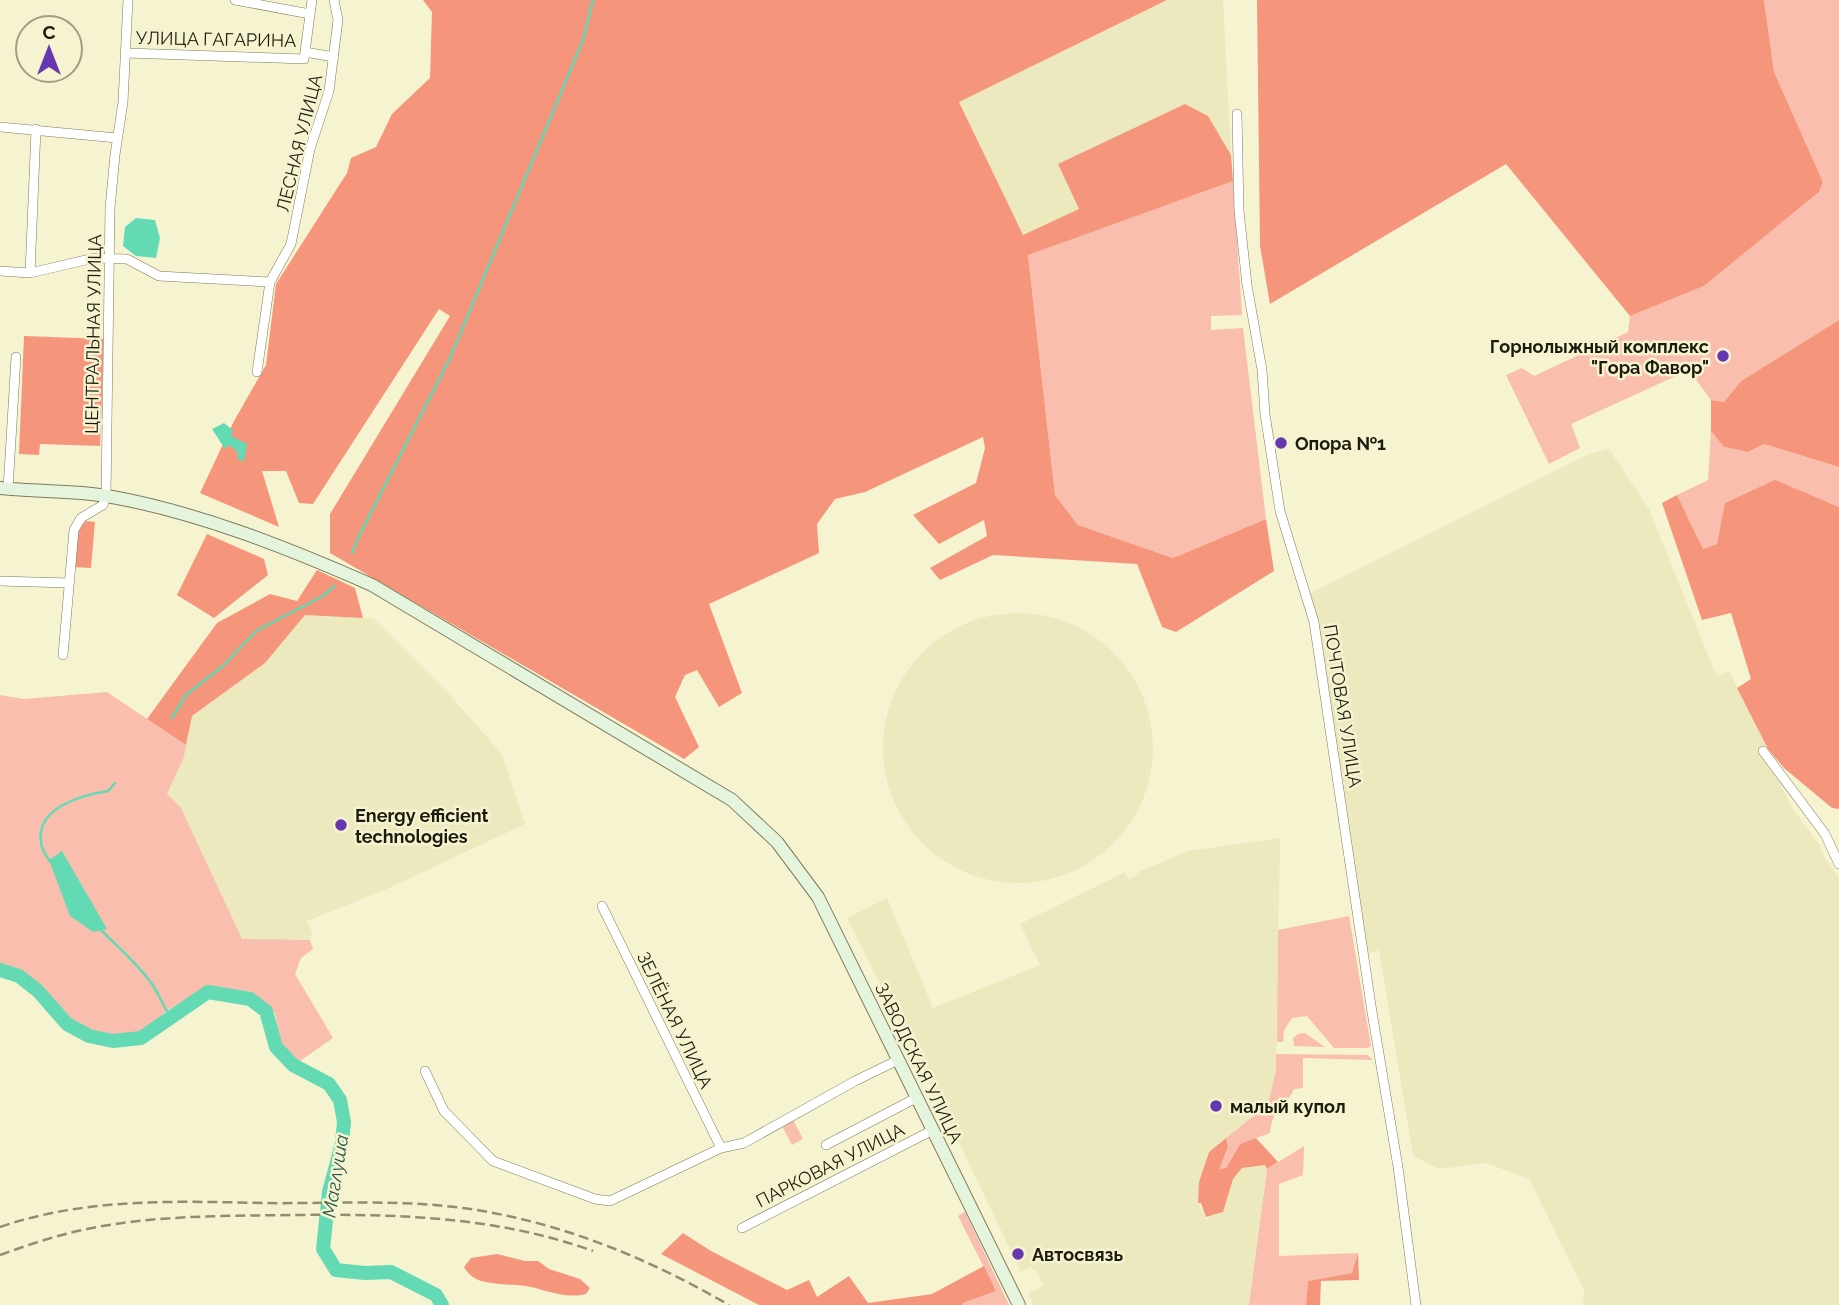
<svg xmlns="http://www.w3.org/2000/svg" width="1839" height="1305" font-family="Raleway,sans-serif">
  <rect width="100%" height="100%" fill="#f6f3d0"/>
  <path fill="#ede9be" d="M 1167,0 L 1223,0 L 1231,155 L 1208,116 L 1059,164 L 1080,209 L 1023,236 L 959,101 Z
    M 1609,449 L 1649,509 L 1713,668 L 1718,676 L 1729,671 L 1768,749 L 1759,755 L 1776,775 L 1791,806 L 1820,846 L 1824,857 L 1839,878 L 1839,1305 L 1583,1305 L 1584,1290 L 1529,1179 L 1486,1163 L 1439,1169 L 1413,1156 L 1379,950 L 1363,955 L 1307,595 L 1589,454 Z
    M883 748a135 135 0 1 1 270 0a135 135 0 1 1-270 0Z
    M 305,615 L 373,618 L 448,693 L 502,754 L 525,824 L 389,888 L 307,921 L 312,933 L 310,940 L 242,940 L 181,808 L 167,794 L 184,757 L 192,716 L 265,663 Z
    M 1280,838 L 1276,1071 L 1268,1104 L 1209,1151 L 1199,1182 L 1199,1204 L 1206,1219 L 1223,1212 L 1233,1179 L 1242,1168 L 1265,1165 L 1267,1167 L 1249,1305 L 1033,1305 L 1028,1293 L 1044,1286 L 1037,1272 L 1030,1267 L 1021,1272 L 948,1120 L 847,918 L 887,898 L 933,1008 L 1040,965 L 1020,924 L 1125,872 L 1129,880 L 1141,871 L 1188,851 Z"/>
  <path fill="#f9bead" d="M 1764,0 L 1839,0 L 1839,320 L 1741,381 L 1724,402 L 1711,400 L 1689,370 L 1571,424 L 1580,448 L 1549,464 L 1506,375 L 1522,368 L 1534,376 L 1628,332 L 1630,316 L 1704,286 L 1819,192 L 1823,182 L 1774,72 Z
    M 1233,181 L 1242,315 L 1211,316 L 1211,330 L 1243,328 L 1266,519 L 1173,558 L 1078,525 L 1055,495 L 1028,254 Z
    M 1711,431 L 1724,447 L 1748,452 L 1764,444 L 1839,467 L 1839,507 L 1775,481 L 1717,544 L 1703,549 L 1677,495 L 1708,480 Z
    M 107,692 L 186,745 L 184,757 L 167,794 L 181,808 L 242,939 L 310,940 L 313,949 L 301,958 L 295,974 L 333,1038 L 297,1063 L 281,1045 L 275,1013 L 252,995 L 210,987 L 170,1009 L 140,1032 L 113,1035 L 90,1031 L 70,1021 L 40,985 L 20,972 L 0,967 L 0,695 L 24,699 Z
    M 1349,916 L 1371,1046 L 1367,1048 L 1334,1048 L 1307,1016 L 1292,1018 L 1284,1030 L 1283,1042 L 1277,1042 L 1278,930 Z
    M 1305,1033 L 1325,1047 L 1294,1046 L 1293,1038 L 1298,1034 Z
    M 1276,1054 L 1367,1055 L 1373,1060 L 1303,1058 L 1303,1088 L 1294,1089 C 1284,1111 1273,1105 1270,1133 L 1240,1144 L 1226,1168 L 1218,1169 L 1228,1147 L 1226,1138 L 1268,1104 L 1276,1071 Z
    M 793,1120 L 803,1139 L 792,1145 L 782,1126 Z
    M 1304,1146 L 1303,1175 L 1279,1184 L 1279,1256 L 1358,1253 L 1352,1273 L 1308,1281 L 1306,1305 L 1249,1305 L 1267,1169 Z
    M 965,1212 L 1009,1305 L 962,1305 L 963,1303 L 996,1291 L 958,1216 Z"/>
  <path fill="#f5967c" d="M 423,0 L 1167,0 L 959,102 L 1023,235 L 1079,209 L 1058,164 L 1185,104 L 1208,116 L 1231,155 L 1233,181 L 1028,255 L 1055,495 L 1078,525 L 1173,558 L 1266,519 L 1274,571 L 1176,632 L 1162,627 L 1137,564 L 993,555 L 940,580 L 930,568 L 987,536 L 984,520 L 939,544 L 913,515 L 976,483 L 985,448 L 983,437 L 865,492 L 835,499 L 817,524 L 819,553 L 709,604 L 742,693 L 719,707 L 697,670 L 685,675 L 675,697 L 699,747 L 684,759 L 330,553 L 330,514 L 450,316 L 439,309 L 313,504 L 299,503 L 286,471 L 262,471 L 279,527 L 200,493 L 234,421 L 266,365 L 276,284 L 347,173 L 351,158 L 376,147 L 392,114 L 430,78 L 432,12 Z
    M 1257,0 L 1764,0 L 1774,72 L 1823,182 L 1819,192 L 1704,286 L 1630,316 L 1506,164 L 1270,304 L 1260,246 Z
    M 1839,320 L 1839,467 L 1764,444 L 1748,452 L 1724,447 L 1711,431 L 1711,400 L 1724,402 L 1741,381 Z
    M 24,336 L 104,339 L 100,446 L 40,444 L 39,455 L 19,454 Z
    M 1775,480 L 1839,507 L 1839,809 L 1832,808 L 1784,768 L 1768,749 L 1737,688 L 1751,679 L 1731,613 L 1702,620 L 1662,503 L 1677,495 L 1703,549 L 1717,544 L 1725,503 Z
    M 86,521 L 95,522 L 91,568 L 74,567 L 77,531 Z
    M 207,534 L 264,559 L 268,575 L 214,618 L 177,595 Z
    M 317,570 L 355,588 L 363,618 L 305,615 L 265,663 L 192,716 L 186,745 L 147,719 L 217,623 L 270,594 L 297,601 Z
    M 1226,1138 L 1228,1147 L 1219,1169 L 1226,1168 L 1240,1144 L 1256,1138 L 1278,1162 L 1267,1169 L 1265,1165 L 1242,1168 L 1233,1179 L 1223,1212 L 1206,1217 L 1201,1203 L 1198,1203 L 1199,1182 L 1209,1152 Z
    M 683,1233 L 711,1251 L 787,1290 L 809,1280 L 817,1297 L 849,1276 L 868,1303 L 932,1294 L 984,1266 L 996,1291 L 963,1303 L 962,1305 L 759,1305 L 661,1254 Z
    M 1358,1253 L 1359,1280 L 1321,1281 L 1320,1305 L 1306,1305 L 1308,1281 L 1352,1273 Z
    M 497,1254 L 525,1261 L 538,1261 L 549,1269 L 580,1279 L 590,1288 L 586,1294 C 564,1299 547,1290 526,1286 C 511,1284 496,1285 481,1281 C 473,1278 468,1274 464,1267 L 471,1258 Z"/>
  <path fill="#64dab4" d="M 136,218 L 155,220 L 160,238 L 156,258 L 136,256 L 123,246 L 125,227 Z
    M 224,423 L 233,430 L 231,436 L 247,444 L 244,461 L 238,460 L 237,451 L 229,445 L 225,449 L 212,429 Z
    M 62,851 L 107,929 L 93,932 L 70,916 L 49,860 Z"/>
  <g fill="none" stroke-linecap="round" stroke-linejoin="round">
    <path stroke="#64dab4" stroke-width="2.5" d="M 352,553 L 360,534 L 450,358 L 583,40 L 593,0
      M 172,718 L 186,695 L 224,665 L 256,631 L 323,596 L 334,586
      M 50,862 C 47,856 41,849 41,842 C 36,808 81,795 108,791 L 115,783
      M 101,930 C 119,948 140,966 154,987 C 160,997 164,1007 170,1016"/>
    <path stroke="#64dab4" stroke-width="14" d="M 0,970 L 19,976 L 38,991 L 67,1024 L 89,1036 L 113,1041 L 141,1038 L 208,992 L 250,999 L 266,1011 L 276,1047 L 293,1065 L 329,1084 L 340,1100 L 344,1122 L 342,1143 L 329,1192 L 323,1249 L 336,1270 L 365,1273 L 391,1272 L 436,1295 L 442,1305"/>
    <defs>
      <path id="street" d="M 235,0 L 310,14
        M 305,52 L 334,57
        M 127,53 L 304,59 L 312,0
        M 1237,114 L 1239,211 L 1247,285 L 1262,370 L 1265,414 L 1280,511 L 1314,622 L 1372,1012 L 1398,1167 L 1416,1305
        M 0,127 L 117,138
        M 0,271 L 30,273 L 94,258 L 127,259 L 159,276 L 270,282
        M 30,273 L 36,129
        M 257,372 L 270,282 L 291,244 L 310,149 L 329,91 L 338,20 L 334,0
        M 8,489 L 16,357
        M 0,581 L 69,583
        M 63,655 L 74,530 L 81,518 L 103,505 L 106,496 L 110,208 L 115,155 L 123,102 L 128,0
        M 1763,751 L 1825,834 L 1839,864
        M 602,906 L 721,1148
        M 425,1071 L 444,1111 L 493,1161 L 595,1199 L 610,1201 L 721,1148 L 744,1143 L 855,1081 L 898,1060
        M 826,1145 L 916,1098
        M 742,1228 L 933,1130"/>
      <path id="secondary" d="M 0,488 C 35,492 72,490 107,496 C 198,512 288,548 372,585 L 732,800 L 777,842 L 818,897 L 1019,1305"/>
    </defs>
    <use href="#street" stroke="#7e7b5c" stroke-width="10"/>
    <use href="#secondary" stroke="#7e7b5c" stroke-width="14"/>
    <use href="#street" stroke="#fff" stroke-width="9"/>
    <use href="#secondary" stroke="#e5f4dd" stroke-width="12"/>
    <path stroke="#8f8d74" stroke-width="2.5" stroke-dasharray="10 5" stroke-linecap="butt" d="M 0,1227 C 85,1198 173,1201 262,1203 C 329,1204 396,1199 463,1208 C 558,1221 646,1257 729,1305
      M 0,1255 C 28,1245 57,1235 87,1229 C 155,1215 224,1216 294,1215 C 396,1214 496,1216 593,1251"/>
  </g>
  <g fill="#6638b0" stroke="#f6f3d0" stroke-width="2.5">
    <circle cx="1723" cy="356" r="7"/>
    <circle cx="1281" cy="443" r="7"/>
    <circle cx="341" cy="825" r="7"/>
    <circle cx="1216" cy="1106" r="7"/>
    <circle cx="1018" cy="1254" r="7"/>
  </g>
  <g text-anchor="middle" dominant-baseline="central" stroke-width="5" stroke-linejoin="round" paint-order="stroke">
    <g font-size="18" fill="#1c1b0e" stroke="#f6f3d0">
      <text transform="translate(216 39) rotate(1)">УЛИЦА ГАГАРИНА</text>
      <text transform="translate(299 143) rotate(-76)">ЛЕСНАЯ УЛИЦА</text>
      <text transform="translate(93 334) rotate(-89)">ЦЕНТРАЛЬНАЯ УЛИЦА</text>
      <text transform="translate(1343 706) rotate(81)">ПОЧТОВАЯ УЛИЦА</text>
      <text transform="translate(675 1020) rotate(64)">ЗЕЛЁНАЯ УЛИЦА</text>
      <text transform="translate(919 1063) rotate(64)">ЗАВОДСКАЯ УЛИЦА</text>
      <text transform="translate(830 1165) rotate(-27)">ПАРКОВАЯ УЛИЦА</text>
    </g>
    <g font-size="18" font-weight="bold" fill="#1c1b0e" stroke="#f6f3d0" text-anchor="start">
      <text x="1709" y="346" text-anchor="end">Горнолыжный комплекс<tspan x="1709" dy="21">"Гора Фавор"</tspan></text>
      <text x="1295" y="443">Опора №1</text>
      <text x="355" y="815">Energy efficient<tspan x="355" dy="21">technologies</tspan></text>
      <text x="1230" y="1106">малый купол</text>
      <text x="1032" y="1254">Автосвязь</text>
    </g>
    <g font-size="19" font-style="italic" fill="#275848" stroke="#f6f3d0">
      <text transform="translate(335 1176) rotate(-81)">Маглуша</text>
    </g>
  </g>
  <g transform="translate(49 49)"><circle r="33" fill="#f6f3d0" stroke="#9f9d82" stroke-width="2"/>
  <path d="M0-5L12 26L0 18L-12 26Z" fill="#6638b0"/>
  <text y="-10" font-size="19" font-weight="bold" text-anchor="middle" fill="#1c1b0e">С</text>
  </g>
</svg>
